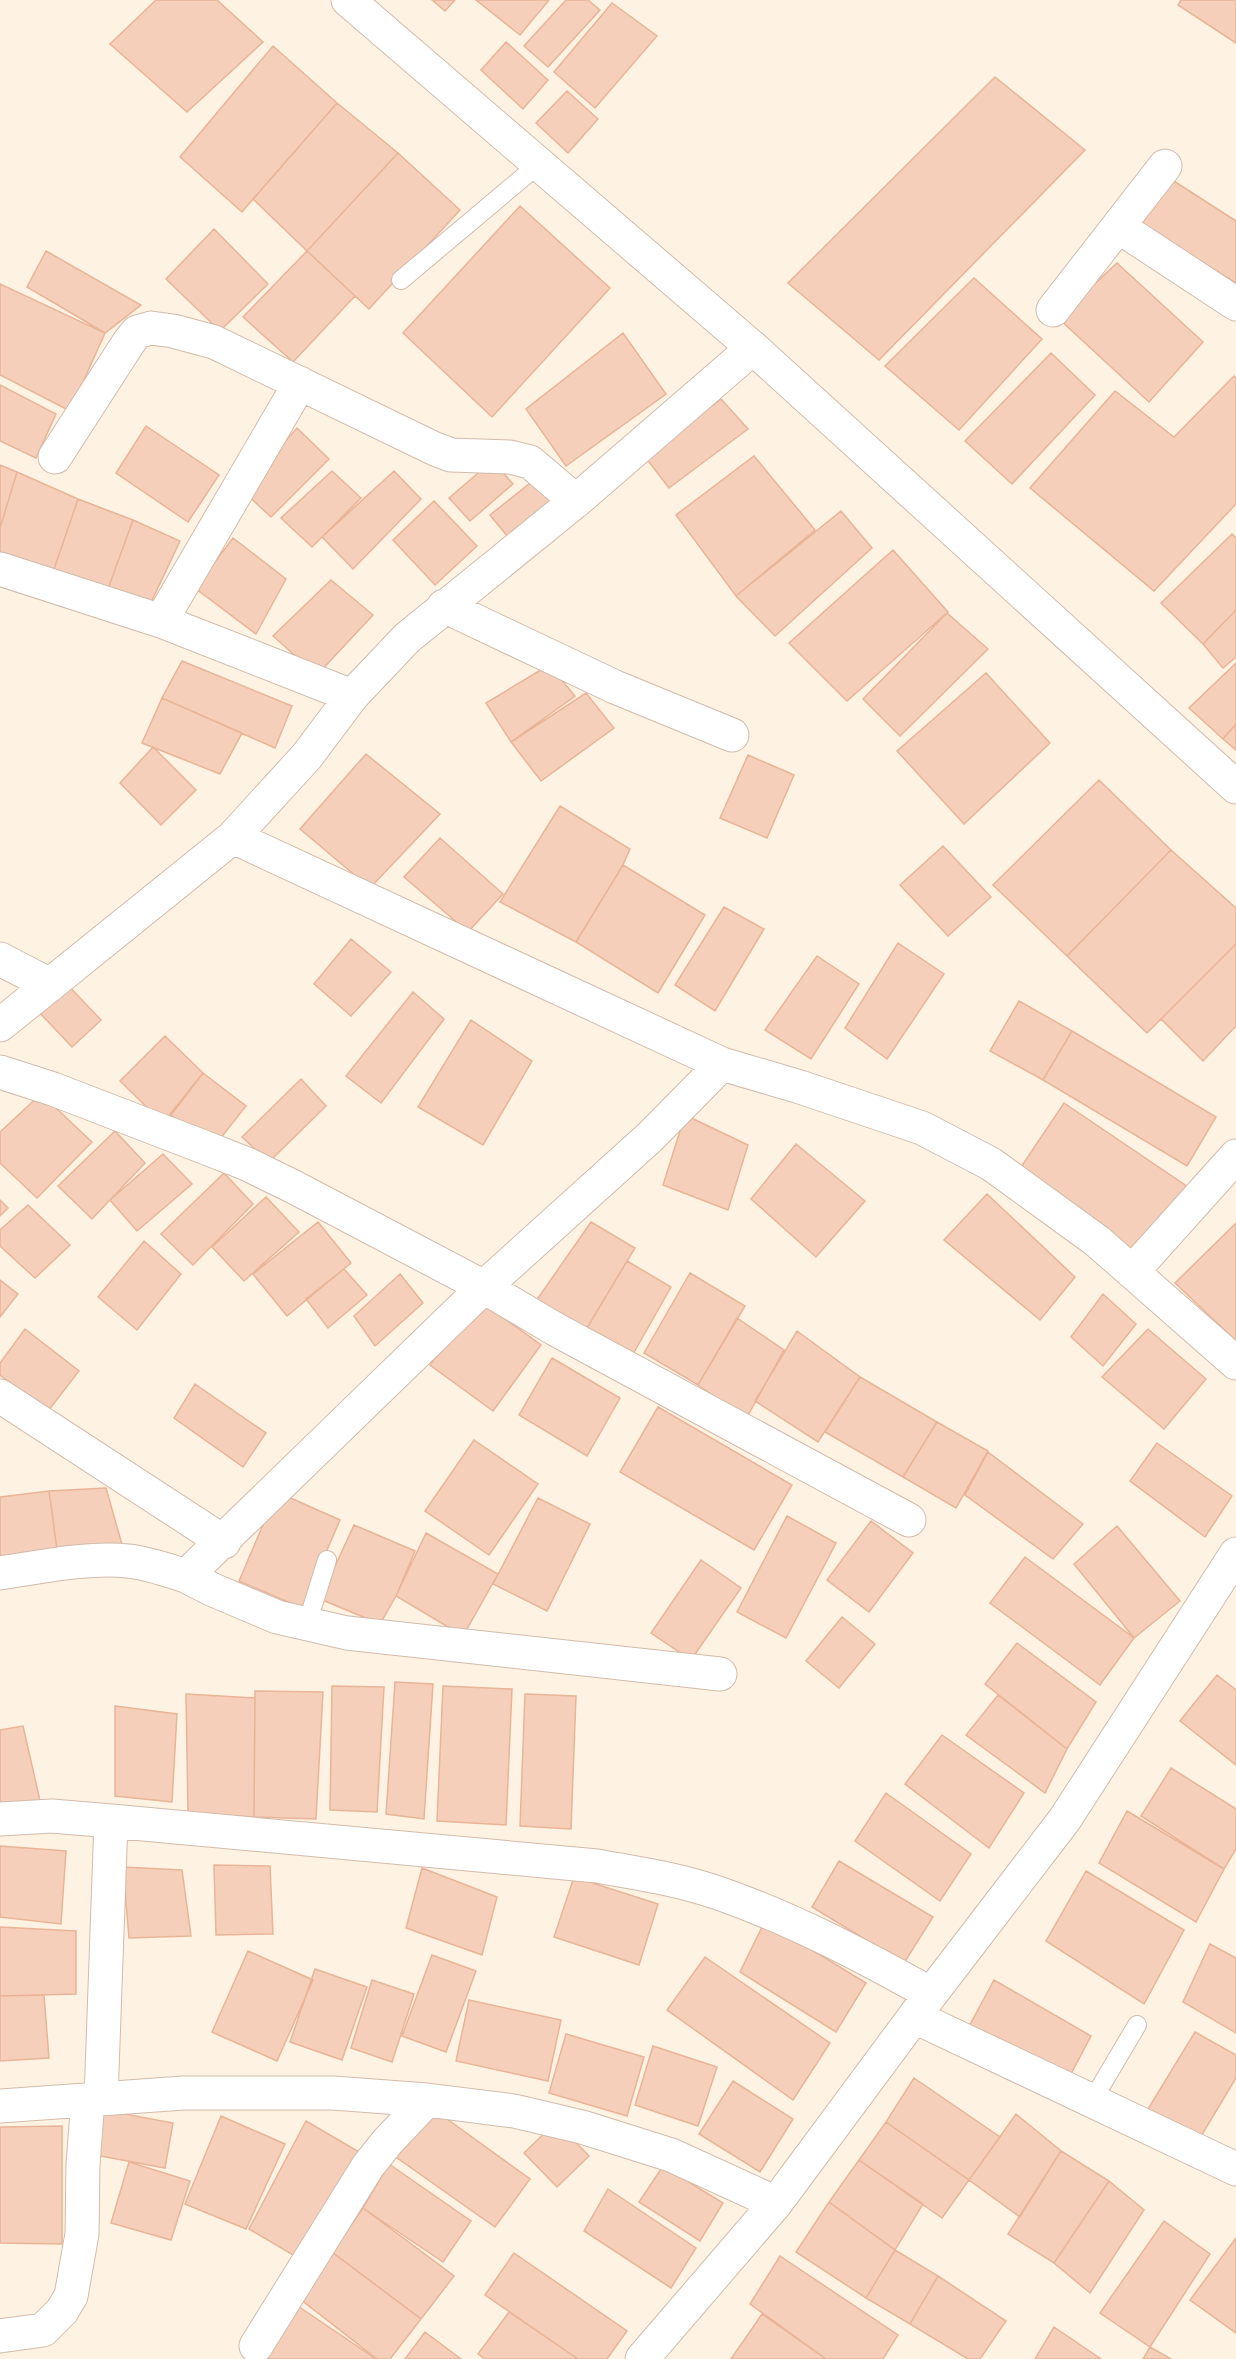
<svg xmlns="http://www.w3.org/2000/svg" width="1236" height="2359" font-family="'Titillium Web',sans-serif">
  <rect width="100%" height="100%" fill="#fef3e3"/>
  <path fill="#f5cfb9" stroke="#e9b498" stroke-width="1.5" d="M 156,0 L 217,0 L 263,42 L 187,112 L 110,44 Z
    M 432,0 L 455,0 L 445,11 Z
    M 476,0 L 549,0 L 520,35 Z
    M 566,0 L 588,0 L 600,10 L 548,67 L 524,46 Z
    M 1181,0 L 1236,0 L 1236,43 L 1178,5 Z
    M 612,3 L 657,36 L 595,108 L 554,72 Z
    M 506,42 L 548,80 L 523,109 L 481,70 Z
    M 273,46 L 337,103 L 242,212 L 180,157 Z
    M 995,77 L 1085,150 L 879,360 L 788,283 Z
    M 567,91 L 598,119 L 568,153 L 536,123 Z
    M 337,103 L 398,153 L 307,251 L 253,199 Z
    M 398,153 L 460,210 L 369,309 L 307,251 Z
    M 1166,176 L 1236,221 L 1236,283 L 1142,225 Z
    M 520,206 L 610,288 L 492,417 L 403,333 Z
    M 214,229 L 268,284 L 220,331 L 166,279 Z
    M 46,251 L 141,305 L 105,333 L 27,287 Z
    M 307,251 L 355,296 L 293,362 L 243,317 Z
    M 1117,263 L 1203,342 L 1149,402 L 1058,318 Z
    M 974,278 L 1042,339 L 959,430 L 885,366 Z
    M 0,284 L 105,333 L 70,411 L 0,375 Z
    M 623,333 L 666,394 L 566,466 L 526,409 Z
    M 1051,353 L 1095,395 L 1012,484 L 965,441 Z
    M 1234,376 L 1236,378 L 1236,504 L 1154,591 L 1030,488 L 1115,391 L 1174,437 Z
    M 0,385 L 56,414 L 36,458 L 0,441 Z
    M 721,399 L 748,429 L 669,488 L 645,457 Z
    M 146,426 L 219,475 L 188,522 L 116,473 Z
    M 297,428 L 329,459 L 271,517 L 242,490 Z
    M 754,456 L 815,530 L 736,596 L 676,515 Z
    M 492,461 L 513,484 L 470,521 L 449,498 Z
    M 0,465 L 17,472 L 0,528 Z
    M 332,471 L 361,498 L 312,547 L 281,518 Z
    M 394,471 L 421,499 L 353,569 L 322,537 Z
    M 17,472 L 78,499 L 50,581 L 0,566 L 0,528 Z
    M 534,480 L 555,506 L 512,542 L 490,515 Z
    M 78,499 L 133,520 L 104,600 L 50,581 Z
    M 434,501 L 477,546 L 435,585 L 393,540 Z
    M 841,511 L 872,548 L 775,636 L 736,596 Z
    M 133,520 L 180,541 L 146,613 L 104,600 Z
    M 1232,534 L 1236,538 L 1236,610 L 1203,644 L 1161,603 Z
    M 233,538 L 286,579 L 256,634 L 195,588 Z
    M 893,550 L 948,612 L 847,701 L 789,643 Z
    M 331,580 L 373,615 L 317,675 L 273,636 Z
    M 1236,610 L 1236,657 L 1223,668 L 1203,644 Z
    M 947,613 L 988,649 L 900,736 L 863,699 Z
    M 182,661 L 292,706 L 275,748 L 162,698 Z
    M 1236,663 L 1236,724 L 1223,739 L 1189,708 Z
    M 549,665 L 575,696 L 511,742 L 486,703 Z
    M 986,673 L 1050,743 L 964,824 L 897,751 Z
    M 586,693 L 614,728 L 541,781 L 511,742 Z
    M 162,698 L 242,733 L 220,774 L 142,743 Z
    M 1236,724 L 1236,750 L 1223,739 Z
    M 153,747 L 196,790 L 161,825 L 120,783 Z
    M 366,754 L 440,814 L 370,888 L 300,829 Z
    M 748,755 L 794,775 L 767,838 L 720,818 Z
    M 1099,780 L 1171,850 L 1067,956 L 993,885 Z
    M 560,806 L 630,849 L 623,865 L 576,942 L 500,902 Z
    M 440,838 L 503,894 L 468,932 L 404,877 Z
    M 943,846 L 991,897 L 948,936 L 900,885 Z
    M 1171,850 L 1236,908 L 1236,944 L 1147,1033 L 1067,956 Z
    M 623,865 L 705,915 L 658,993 L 576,942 Z
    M 724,907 L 764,929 L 715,1011 L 675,985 Z
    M 351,939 L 391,972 L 351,1016 L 314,984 Z
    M 898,943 L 944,974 L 887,1059 L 845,1028 Z
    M 1236,944 L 1236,1026 L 1203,1061 L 1161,1019 Z
    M 817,956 L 859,984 L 811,1059 L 765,1030 Z
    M 64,981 L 101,1020 L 72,1047 L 37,1010 Z
    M 413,992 L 444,1019 L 381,1103 L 346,1076 Z
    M 1019,1001 L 1072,1031 L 1043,1080 L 990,1051 Z
    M 471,1020 L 532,1061 L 483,1145 L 418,1107 Z
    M 1072,1031 L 1216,1117 L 1187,1166 L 1043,1080 Z
    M 165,1036 L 203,1073 L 163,1123 L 120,1081 Z
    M 203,1073 L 246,1106 L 213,1148 L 171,1115 Z
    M 301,1079 L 326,1106 L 269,1162 L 242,1137 Z
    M 41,1094 L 92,1142 L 37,1198 L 0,1163 L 0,1132 Z
    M 1064,1103 L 1188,1187 L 1141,1256 L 1021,1167 Z
    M 685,1115 L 748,1145 L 728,1210 L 663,1185 Z
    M 115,1131 L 145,1163 L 92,1219 L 58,1186 Z
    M 796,1144 L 865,1201 L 816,1257 L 751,1199 Z
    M 163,1154 L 192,1184 L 137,1231 L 110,1200 Z
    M 224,1173 L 253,1204 L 193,1265 L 161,1234 Z
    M 987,1194 L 1075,1277 L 1040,1320 L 944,1240 Z
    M 266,1197 L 299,1232 L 244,1281 L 212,1247 Z
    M 0,1200 L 8,1208 L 0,1216 Z
    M 28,1205 L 70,1245 L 35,1278 L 0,1246 L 0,1230 Z
    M 318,1222 L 351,1263 L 287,1316 L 253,1274 Z
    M 591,1222 L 635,1248 L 587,1328 L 536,1301 Z
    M 1236,1223 L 1236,1341 L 1175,1283 Z
    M 144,1241 L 181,1274 L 137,1330 L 98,1297 Z
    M 627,1261 L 671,1287 L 633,1354 L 587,1328 Z
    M 344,1269 L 367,1295 L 328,1328 L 306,1299 Z
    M 690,1273 L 745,1306 L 698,1385 L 644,1353 Z
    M 400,1274 L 423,1303 L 375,1346 L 354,1316 Z
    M 0,1280 L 18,1294 L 0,1317 Z
    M 1103,1294 L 1136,1324 L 1103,1366 L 1071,1337 Z
    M 479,1300 L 541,1345 L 493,1411 L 430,1365 Z
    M 737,1318 L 784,1350 L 746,1419 L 698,1385 Z
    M 25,1329 L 79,1371 L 48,1411 L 0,1375 L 0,1363 Z
    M 1148,1329 L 1206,1379 L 1164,1429 L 1102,1377 Z
    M 797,1331 L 860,1377 L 818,1442 L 755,1401 Z
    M 552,1358 L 620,1398 L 587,1456 L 519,1415 Z
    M 860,1377 L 937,1422 L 903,1477 L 825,1432 Z
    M 195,1384 L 266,1433 L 243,1467 L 174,1418 Z
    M 658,1407 L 792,1485 L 754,1550 L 620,1472 Z
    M 937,1422 L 988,1451 L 956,1508 L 903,1477 Z
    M 474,1440 L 538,1484 L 489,1555 L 425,1511 Z
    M 1157,1443 L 1232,1496 L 1205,1537 L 1130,1481 Z
    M 988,1452 L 1083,1524 L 1053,1559 L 965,1495 Z
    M 106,1488 L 123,1548 L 58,1557 L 49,1491 Z
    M 49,1491 L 58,1557 L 0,1564 L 0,1497 Z
    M 277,1492 L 340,1520 L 302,1608 L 239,1581 Z
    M 538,1498 L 590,1524 L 547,1611 L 493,1584 Z
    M 787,1516 L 836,1543 L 786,1638 L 737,1612 Z
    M 871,1521 L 913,1553 L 869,1612 L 827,1580 Z
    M 354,1525 L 415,1551 L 396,1596 L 380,1624 L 320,1599 Z
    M 1117,1526 L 1180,1601 L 1134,1638 L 1074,1564 Z
    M 426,1533 L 498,1574 L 463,1636 L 396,1596 Z
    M 1025,1557 L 1134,1638 L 1100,1685 L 990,1603 Z
    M 701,1560 L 741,1588 L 691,1660 L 651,1633 Z
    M 842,1617 L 875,1644 L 839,1688 L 806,1661 Z
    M 1017,1643 L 1096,1702 L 1067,1749 L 985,1684 Z
    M 1217,1675 L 1236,1690 L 1236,1765 L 1180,1721 Z
    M 395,1682 L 433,1684 L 424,1819 L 386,1814 Z
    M 332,1686 L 384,1687 L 377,1812 L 330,1810 Z
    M 443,1686 L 512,1689 L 506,1825 L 437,1821 Z
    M 255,1691 L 323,1692 L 316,1819 L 254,1817 Z
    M 186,1694 L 255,1698 L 254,1817 L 188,1813 Z
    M 525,1694 L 576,1696 L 571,1829 L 520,1826 Z
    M 998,1695 L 1067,1749 L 1045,1793 L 966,1735 Z
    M 115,1706 L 177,1714 L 172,1802 L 115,1796 Z
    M 23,1726 L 41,1805 L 0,1808 L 0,1730 Z
    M 942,1735 L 1024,1793 L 989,1848 L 905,1784 Z
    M 1171,1768 L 1236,1809 L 1236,1849 L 1224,1869 L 1141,1816 Z
    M 886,1793 L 971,1854 L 940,1901 L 855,1841 Z
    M 1127,1811 L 1224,1869 L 1196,1922 L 1099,1863 Z
    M 0,1846 L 66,1851 L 61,1924 L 0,1917 Z
    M 839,1861 L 933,1917 L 904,1963 L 812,1907 Z
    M 214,1865 L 270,1866 L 273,1934 L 216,1935 Z
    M 123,1867 L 182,1870 L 191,1936 L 129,1938 Z
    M 422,1868 L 497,1897 L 482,1955 L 406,1928 Z
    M 1086,1871 L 1184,1930 L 1144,2004 L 1046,1941 Z
    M 574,1877 L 658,1904 L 639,1965 L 554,1937 Z
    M 765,1921 L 866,1983 L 836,2032 L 740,1972 Z
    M 0,1927 L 76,1931 L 76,1994 L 0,1996 Z
    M 1210,1944 L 1236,1958 L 1236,2033 L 1183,2002 Z
    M 248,1951 L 313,1980 L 277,2061 L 212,2032 Z
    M 432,1955 L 476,1971 L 446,2052 L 402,2036 Z
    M 705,1957 L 830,2043 L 793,2100 L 667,2010 Z
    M 315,1969 L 367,1987 L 342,2060 L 290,2042 Z
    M 372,1980 L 414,1994 L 392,2062 L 351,2048 Z
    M 994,1980 L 1091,2036 L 1064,2087 L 966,2032 Z
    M 44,1995 L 49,2058 L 0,2061 L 0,1996 Z
    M 469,2000 L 561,2020 L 548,2081 L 456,2061 Z
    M 1195,2032 L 1236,2055 L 1236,2078 L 1197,2143 L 1148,2109 Z
    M 566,2034 L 644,2057 L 627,2116 L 549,2093 Z
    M 653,2046 L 717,2067 L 698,2126 L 635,2105 Z
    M 914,2078 L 1000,2137 L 969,2180 L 886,2122 Z
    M 733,2081 L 793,2119 L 760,2172 L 699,2134 Z
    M 429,2106 L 530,2179 L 495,2227 L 393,2155 Z
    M 103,2110 L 173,2123 L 165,2168 L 95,2155 Z
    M 1016,2114 L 1061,2151 L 1020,2217 L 969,2180 Z
    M 221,2116 L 285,2144 L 246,2229 L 185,2204 Z
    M 306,2121 L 366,2156 L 305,2262 L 249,2229 Z
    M 556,2122 L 589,2156 L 557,2187 L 524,2153 Z
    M 886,2122 L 969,2180 L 942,2218 L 859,2160 Z
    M 62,2126 L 62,2244 L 0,2243 L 0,2127 Z
    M 1061,2151 L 1109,2181 L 1054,2263 L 1008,2234 Z
    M 859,2160 L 923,2204 L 895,2250 L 829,2202 Z
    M 129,2162 L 190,2181 L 171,2240 L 111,2223 Z
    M 389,2164 L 471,2221 L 443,2262 L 363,2208 Z
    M 663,2166 L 723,2203 L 700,2241 L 639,2202 Z
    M 1109,2181 L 1144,2210 L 1090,2293 L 1054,2263 Z
    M 608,2189 L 696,2248 L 671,2288 L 584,2231 Z
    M 829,2202 L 895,2250 L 866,2298 L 796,2252 Z
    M 363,2208 L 454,2276 L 421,2319 L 332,2252 Z
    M 1164,2221 L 1210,2254 L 1150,2347 L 1100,2313 Z
    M 1236,2238 L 1236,2333 L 1190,2300 Z
    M 895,2250 L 938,2276 L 910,2324 L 866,2298 Z
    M 332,2252 L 421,2319 L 390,2359 L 377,2359 L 300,2299 Z
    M 514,2253 L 627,2331 L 607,2359 L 578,2359 L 485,2295 Z
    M 780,2256 L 898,2335 L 883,2359 L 826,2359 L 750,2304 Z
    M 938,2276 L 1006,2321 L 980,2359 L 968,2359 L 910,2324 Z
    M 292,2302 L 376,2359 L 264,2359 Z
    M 509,2312 L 578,2359 L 485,2359 L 478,2354 Z
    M 762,2314 L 826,2359 L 731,2359 Z
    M 1054,2327 L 1101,2359 L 1035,2359 Z
    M 425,2332 L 461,2359 L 405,2359 Z
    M 1150,2347 L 1171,2359 L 1143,2359 Z"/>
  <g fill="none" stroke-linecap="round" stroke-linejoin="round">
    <defs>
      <path id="service" d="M 401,280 L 539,164
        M 307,1624 L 327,1560
        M 1092,2101 L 1137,2025"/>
      <path id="minor" d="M 1119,227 L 1236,304
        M 1053,310 L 1165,166
        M 55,457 L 129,342 L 137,332 L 151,328 L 173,331 L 214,342 L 435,449 L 451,455 L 510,457 L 530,462 L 576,501
        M 0,569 L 161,621 L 352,696
        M 444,606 L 615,687 L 732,735
        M 161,621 L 300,383
        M 233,837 L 722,1064 L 800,1087 L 922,1128 L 991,1164 L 1097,1241 L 1236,1363
        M 0,959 L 50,985
        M 0,1025 L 233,837 L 307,756 L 352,696 L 407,638 L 576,501 L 753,348
        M 0,1072 L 53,1089 L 201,1146 L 247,1164 L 292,1186 L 484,1287 L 555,1329 L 909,1520
        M 1132,1272 L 1236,1156
        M 0,1396 L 224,1542
        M 0,1573 C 42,1567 86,1557 128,1561 C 148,1563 167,1570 186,1576
        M 720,1674 L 347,1633 L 277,1617 L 211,1589 L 186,1576 L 484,1287 L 650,1137 L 722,1064
        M 0,1819 L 52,1816 L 111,1821 L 101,2099
        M 111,1821 L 597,1866 C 638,1873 681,1880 721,1894 C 795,1920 863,1956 931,1994
        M 915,2017 L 1236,2169
        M 0,2106 L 184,2093 L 333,2093 L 427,2100 L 514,2111 L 582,2127 L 671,2155 L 776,2203
        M 0,2336 L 43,2330 L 62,2311 L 71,2296 L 82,2234 L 83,2164 L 88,2100
        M 256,2346 L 368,2166 L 388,2141 L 427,2100
        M 642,2359 L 776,2203 L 931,1994 L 1065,1819 L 1236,1554"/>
      <path id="tertiary" d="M 348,0 L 753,348 L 1236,787"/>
    </defs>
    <use href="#service" stroke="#d2bbab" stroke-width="20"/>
    <use href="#minor" stroke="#d2bbab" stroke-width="35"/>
    <use href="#tertiary" stroke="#d2bbab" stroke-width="35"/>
    <use href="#service" stroke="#fff" stroke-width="18"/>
    <use href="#minor" stroke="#fff" stroke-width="33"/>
    <use href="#tertiary" stroke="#fff" stroke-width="33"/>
  </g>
</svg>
